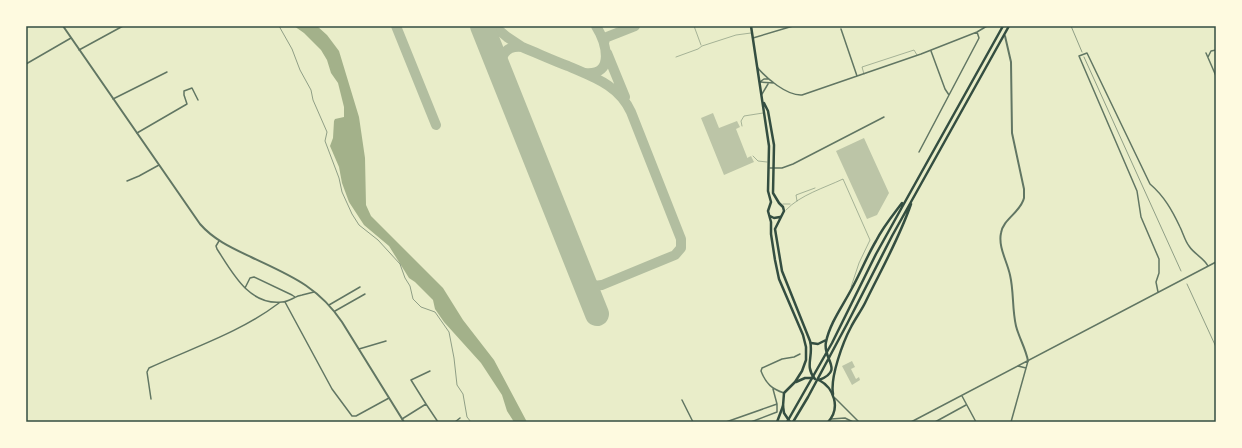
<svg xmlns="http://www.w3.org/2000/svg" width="1242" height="448" font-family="Arial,sans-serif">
  <rect width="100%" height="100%" fill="#e9edc9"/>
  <path fill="#a3b18a" d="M 294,26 L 317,26 L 327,35 L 339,51 L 359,117 L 365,158 L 366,205 L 371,216 L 443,288 L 463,320 L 494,360 L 527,422 L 514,422 L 507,411 L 502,395 L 481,363 L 444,322 L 435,309 L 433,300 L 415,282 L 409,278 L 389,246 L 364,225 L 349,202 L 342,183 L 339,167 L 330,146 L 333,138 L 334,121 L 335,119 L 344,117 L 344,107 L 338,83 L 331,73 L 327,60 L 321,50 L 304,33 Z"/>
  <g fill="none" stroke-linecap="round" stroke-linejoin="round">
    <path stroke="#b2bea0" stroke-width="10" d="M 396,26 L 436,125
      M 494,26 L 507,37 L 522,47 C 505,45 499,57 501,73
      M 604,43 L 605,39 L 607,37 L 635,26
      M 522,47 C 537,53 552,60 568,66 C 593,77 619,85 631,112 L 681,239 L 681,248 L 675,255 L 602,285 C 590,287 586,282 581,272
      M 607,53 L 625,97
      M 585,73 C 616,76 606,42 596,26"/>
    <path stroke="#b2bea0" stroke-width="24" d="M 482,26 L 597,314"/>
  </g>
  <path fill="#bcc5a7" d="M 713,113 L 719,128 L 737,121 L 740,127 L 736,129 L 747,157 L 747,158 L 751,156 L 754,162 L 724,175 L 701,118 Z
    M 864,138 L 889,193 L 877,215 L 867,219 L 836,151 Z
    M 852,361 L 855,367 L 851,369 L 856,379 L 859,377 L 860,380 L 852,385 L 842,366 Z"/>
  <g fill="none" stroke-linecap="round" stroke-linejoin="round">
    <path stroke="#344e41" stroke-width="0.5" d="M 279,26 L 292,49 L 300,70 L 311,90 L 313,100 L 327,132 L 325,141 L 339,178 L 342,192 L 352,214 L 359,225 L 378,240 L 400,264 L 405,278 L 410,286 L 413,299 L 421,307 L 435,312 L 449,332 L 454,358 L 457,385 L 463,394 L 467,417 L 471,422
      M 1071,26 L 1082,52
      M 1084,57 L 1181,271
      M 1187,284 L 1216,347"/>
    <path stroke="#617663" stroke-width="0.5" d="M 694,26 L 701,45
      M 676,57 L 698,49 L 702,46 L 736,35 L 751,33
      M 864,74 L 862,67 L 914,50 L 917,55
      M 742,126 L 741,121 L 744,116 L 763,113
      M 753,156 L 758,161 L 767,162
      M 797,201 L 796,195 L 815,188
      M 783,204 L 790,204
      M 786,210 C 800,195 824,188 843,179 L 870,240 L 859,263 L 851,287"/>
    <path stroke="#617663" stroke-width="1.5" d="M 26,27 L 29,26
      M 841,29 L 857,76
      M 753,38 L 793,26
      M 79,50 L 123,26
      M 931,51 L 945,89 L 949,95
      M 1206,53 L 1216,76
      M 1208,57 L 1211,51 L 1216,50
      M 26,64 L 71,38
      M 757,67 C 766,78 787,96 802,95 L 921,54 L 977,32 L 987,26
      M 761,81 L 764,79 L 768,79
      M 760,82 L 774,83
      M 762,94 L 768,84
      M 113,99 L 167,72
      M 137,133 L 187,104 L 184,95 L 184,91 L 192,88 L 198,100
      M 919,152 L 978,40 L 979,38 L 977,32
      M 770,168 L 782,168 L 793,164 L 884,117
      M 127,181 L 139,176 L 159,165
      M 219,241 L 216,246 L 217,249 C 232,272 249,306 282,302 C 289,302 295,296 302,295 C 306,294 310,293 314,292
      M 245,288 L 250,278 L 254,277 L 292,295 L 295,297
      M 1158,292 L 1156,282 L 1159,273 L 1159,259 L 1141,217 L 1137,191 L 1079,56 L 1087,53 L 1150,184 C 1164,196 1172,210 1180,227 C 1183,233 1185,241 1189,246 C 1194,254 1204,258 1208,266
      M 285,302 L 332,389 L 352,416 L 356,416 L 389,398
      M 329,305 L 360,287
      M 335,311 L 365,294
      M 359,349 L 386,341
      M 1018,366 L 1026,368
      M 784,393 C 772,389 766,384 761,371 L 762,368 L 782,359 L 794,357 L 800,354
      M 962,396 L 976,422
      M 835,398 L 859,422
      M 151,399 L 147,372 L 149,368 C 192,348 241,332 279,303
      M 682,400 L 693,422
      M 426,404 L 438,422
      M 402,419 L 426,404 L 411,380 L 430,371
      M 831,419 L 845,418 L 853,422
      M 455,422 L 460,418
      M 726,422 L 777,404 L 773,389
      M 751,422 L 777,412 L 777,404
      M 911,422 L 1216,262
      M 935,422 L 966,405
      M 1011,422 L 1028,361"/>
    <path stroke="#617663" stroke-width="2" d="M 63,26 L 200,224 C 214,240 232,248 251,257 C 289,275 318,286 342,322 L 404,422
      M 1005,36 L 1011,62 L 1012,133 L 1024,189 C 1024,191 1024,195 1024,198 C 1021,212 1003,219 1001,233 C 998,247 1007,261 1010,275 C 1014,292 1012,309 1016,326 C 1019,338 1026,349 1028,361"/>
    <path stroke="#344e41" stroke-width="2.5" d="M 751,26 L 769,146 L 768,191 L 771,202 L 768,211 L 771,222 L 771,234 L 775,260 L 779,279 L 803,335 L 806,347 L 806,360 L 802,371 L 795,382 L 784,393 L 783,406 L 784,413 L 790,422
      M 764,103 L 768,111 L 774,145 L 773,193 L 779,203 L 783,207 L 784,211 L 775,229 L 782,271 L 810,341 C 814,356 804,366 815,379
      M 770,216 L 774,218 L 780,217
      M 819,380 C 834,388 841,408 828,422
      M 796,382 L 805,378 L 814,378"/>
    <path stroke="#344e41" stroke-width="2.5" d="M 811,343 L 818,344 L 826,340
      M 819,380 C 845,370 822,359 826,342 C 830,323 842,307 851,290 C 860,274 867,256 876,241 C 883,227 893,215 902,203
      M 833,394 C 830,377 843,342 851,327 C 855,319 861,311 865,303 C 881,270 899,239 911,204
      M 777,422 L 783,406
      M 787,422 L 832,343 L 876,254 L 901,209 L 1003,26
      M 793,422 L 808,397 L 847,324 L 892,236 L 1009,26"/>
  </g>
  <rect width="1242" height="448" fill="none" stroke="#fefae0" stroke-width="54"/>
  <rect x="27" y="27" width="1188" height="394" fill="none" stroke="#344e41" stroke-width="1.5"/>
</svg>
